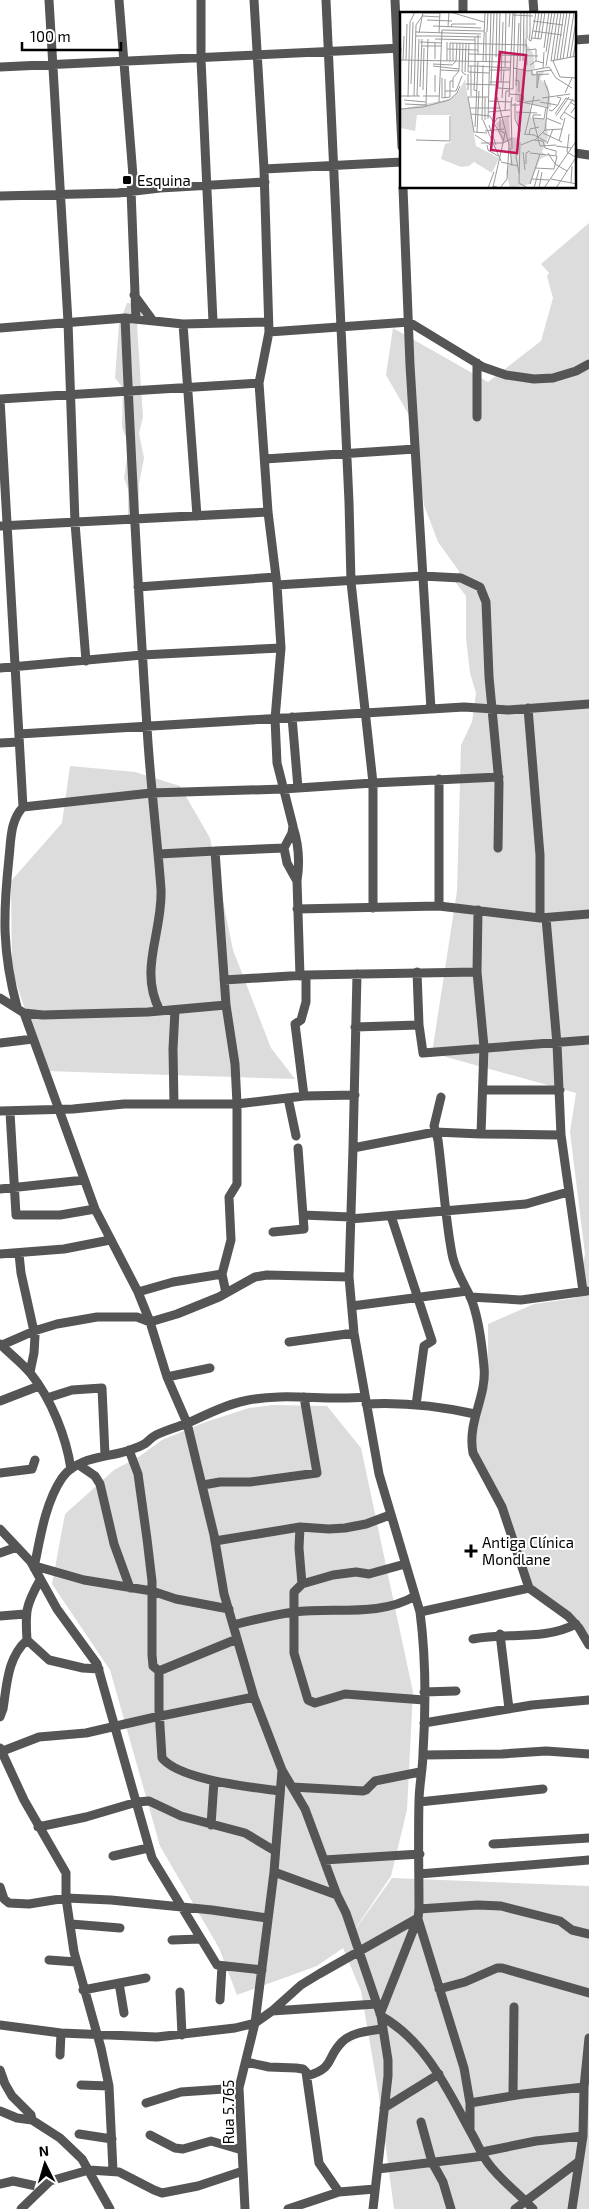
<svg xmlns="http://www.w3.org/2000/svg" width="589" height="2209" font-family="'Exo 2',sans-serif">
  <rect width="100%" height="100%" fill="#fff"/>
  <path fill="#dcdcdc" d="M 589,223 L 589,1640 L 530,1586 L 476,1454 L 477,1426 L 488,1385 L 488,1324 L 534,1304 L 576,1298 L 585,1254 L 570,1132 L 576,1093 L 432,1053 L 457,891 L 461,745 L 472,722 L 476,693 L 470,673 L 466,638 L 466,596 L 456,583 L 459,571 L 438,542 L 424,505 L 414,424 L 386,375 L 393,328 L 488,382 L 541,341 L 553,298 L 547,276 L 549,273 L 541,264 Z
    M 127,303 L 147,304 L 151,317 L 137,325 L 143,417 L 139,433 L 144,458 L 139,484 L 139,512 L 131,519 L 128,516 L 128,489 L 124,478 L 129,445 L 122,427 L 123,388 L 115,378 L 119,324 Z
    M 70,766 L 135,772 L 180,786 L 210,838 L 233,950 L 271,1048 L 295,1079 L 45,1071 L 12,970 L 11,881 L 62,823 Z
    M 273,1405 L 327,1406 L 361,1448 L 413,1692 L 407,1810 L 391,1876 L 347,1941 L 392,1878 L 589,1886 L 589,2209 L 394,2209 L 379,2096 L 361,1991 L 343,1948 L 317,1966 L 237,1995 L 219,1948 L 160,1846 L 110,1670 L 52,1584 L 65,1514 L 114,1470 L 140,1456 L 162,1440 L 203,1423 L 249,1408 Z"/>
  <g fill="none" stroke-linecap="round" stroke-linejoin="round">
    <path stroke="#555" stroke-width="9" d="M 49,0 L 68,322 L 75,523 L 86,661
      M 119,0 L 133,176 L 131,190 L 136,319
      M 201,0 L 201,59 L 213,322
      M 254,0 L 264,169 L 269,332 L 259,383 L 268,512 L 277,585 L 281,648 L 275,719 L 277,763 L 293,826 L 292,833 L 284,848 L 287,863 L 297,881 L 300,976
      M 395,0 L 402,147
      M 463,0 L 463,14
      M 533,0 L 534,14
      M 575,40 L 589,39
      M 0,67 L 402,48
      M 575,153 L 589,155
      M 264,169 L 402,162
      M 403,188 L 410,365 L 431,709
      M 0,196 L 118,193 L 160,188 L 265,182
      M 134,295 L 153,321
      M 125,318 C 131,455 138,591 147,727 C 150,781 157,835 161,889 C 163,933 138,969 160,1011
      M 183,324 L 197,516
      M 0,328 L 125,318 L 183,324 L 268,322
      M 269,332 L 409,322 L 483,367 L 506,375 L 534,379 L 553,378 L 576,371 L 589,364
      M 477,363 L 477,417
      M 0,399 L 23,807 L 151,793 L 283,789 L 373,783 L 351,582 L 349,502 L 326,0
      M 0,399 L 259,383
      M 265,459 L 415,449
      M 0,526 L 268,512
      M 277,585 L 422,576 L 461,578 L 480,587 L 486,602 L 489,677 L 499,783 L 498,848
      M 138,587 L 276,577
      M 0,668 L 142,655 L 281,648
      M 528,708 L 540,855 L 540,918
      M 292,717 L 298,788
      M 19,734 L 464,707 L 508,710 L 589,704
      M 0,743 L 19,742
      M 439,779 L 439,906
      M 293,827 C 299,845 300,862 297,881
      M 159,854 L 215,851
      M 373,908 L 373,783 L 499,777
      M 297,909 L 439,906 L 540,918 L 589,914
      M 478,910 L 477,972 L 484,1047 L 481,1134
      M 417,972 L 419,1025 L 423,1053 L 589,1040
      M 357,974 L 353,1148 L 435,1132 L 481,1134 L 561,1135 L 557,1044 L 546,918
      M 224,980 L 306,975 L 477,972
      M 0,998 L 24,1013 L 43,1015 L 148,1012 L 226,1005
      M 17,1007 C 2,952 3,914 9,858 C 11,840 10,821 23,807
      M 24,1013 L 95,1209 L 138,1292 L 150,1322 L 167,1377 L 187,1423 L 214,1535 L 224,1594 L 254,1697 L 282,1770 L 305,1809 L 337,1895 L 346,1913 L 381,2016 L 388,2060 L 388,2076 L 373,2209
      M 355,1027 L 419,1025
      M 0,1043 L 33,1039
      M 483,1090 L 560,1090
      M 304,1096 L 295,1024 L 301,1020 L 306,1002 L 306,975
      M 441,1097 L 434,1126 L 438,1140 C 443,1178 445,1217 452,1254 C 455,1270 463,1282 470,1296 C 479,1317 482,1344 484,1367 C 487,1397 467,1421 473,1453 L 502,1507 L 529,1588 L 568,1616 L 579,1628 L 589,1645
      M 288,1098 L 296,1136
      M 174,1104 L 173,1049 L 175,1010
      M 0,1111 L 73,1109 L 124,1104 L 237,1104 L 304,1096 L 355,1095
      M 10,1112 L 16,1215 L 60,1215 L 95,1209
      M 561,1135 L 583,1291
      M 353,1148 L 349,1277 L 354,1333 L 379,1474 L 420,1612 C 426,1658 426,1706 423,1753 C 423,1769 419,1785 419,1802 C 418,1837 419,1873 419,1909 L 418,1918 L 380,2014
      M 0,1189 L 84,1180
      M 303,1215 L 350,1217
      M 391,1216 L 432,1341 L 424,1346 L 416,1405
      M 350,1219 L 526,1204 L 568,1192
      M 273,1232 L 304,1229 L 298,1148
      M 0,1254 L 64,1249 L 110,1240
      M 19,1254 L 21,1273 L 35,1336 L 34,1353 L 30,1372
      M 138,1292 L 173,1282 L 222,1274
      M 226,1293 L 222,1274 L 231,1240 L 229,1197 L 237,1184 L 237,1104 L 235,1064 L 226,1005 L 215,851 L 284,848
      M 470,1297 L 521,1300 L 587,1291
      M 352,1306 L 467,1291
      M 289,1342 L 354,1333
      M 0,1344 C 10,1354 22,1363 31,1374 C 51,1399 66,1436 71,1469
      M 0,1346 L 34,1331 L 57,1324 L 97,1317 L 137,1317 L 150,1322 L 177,1314 L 219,1297 L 255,1277 L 267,1275 L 349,1277
      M 167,1377 L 210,1368
      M 47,1398 L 72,1390 L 102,1388 L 105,1455
      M 0,1401 L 39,1386
      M 366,1404 C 402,1402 439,1406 475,1414
      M 129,1450 L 138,1474 L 147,1539 L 152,1581 L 152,1655 L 153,1666 L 159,1671 L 159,1710 L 162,1758 C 180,1780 251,1787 279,1791
      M 79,1465 L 95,1476 L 100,1484 L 114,1544 L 130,1588
      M 0,1473 L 32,1469 L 35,1460
      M 203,1485 L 220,1482 L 250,1482 L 317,1473 L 304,1397
      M 300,1527 L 299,1548 L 302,1584 L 294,1592 L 294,1653 L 308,1700 L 315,1703 L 345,1694 L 424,1700
      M 0,1529 L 31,1562 L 57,1609 L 97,1664 L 152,1858 L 217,1965 L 262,1970
      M 215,1541 L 300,1527 L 329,1529 L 345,1528 L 366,1524 L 390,1515
      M 0,1553 L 17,1547
      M 35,1566 L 84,1580 L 152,1591 L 176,1599 L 229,1609
      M 34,1568 C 40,1539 45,1503 62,1478 C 77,1456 108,1458 130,1450 C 135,1448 143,1446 147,1442 C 150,1439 152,1437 156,1435 C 166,1430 177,1427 188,1423 C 206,1415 224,1405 244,1401 C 284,1392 325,1401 365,1397
      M 40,1580 C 26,1605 25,1611 27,1640 L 49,1660 L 83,1668 L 99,1669
      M 302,1584 L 333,1575 L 356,1572 L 369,1574 L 405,1564
      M 420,1612 L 529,1588
      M 0,1616 L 25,1614
      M 233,1625 C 253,1620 273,1615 294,1612 C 333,1607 380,1617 415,1596
      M 500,1634 L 509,1709
      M 473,1639 C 507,1632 544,1641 576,1624
      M 159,1671 L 237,1639
      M 424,1692 L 456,1691
      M 0,1717 L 3,1709 C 7,1685 7,1658 27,1640
      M 424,1723 L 532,1705 L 589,1700
      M 0,1748 L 24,1800 L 66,1873 L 66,1898 L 74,1952 L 101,2048 L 109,2086 L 113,2171
      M 0,1752 L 39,1737 L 86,1733 L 151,1718 L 254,1697
      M 423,1755 L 502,1754 L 546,1751 L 589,1754
      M 292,1787 L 363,1791 L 366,1790 L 375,1781 L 420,1772
      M 419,1802 L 543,1789
      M 211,1825 L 214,1781
      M 38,1827 L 86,1817 L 137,1802 L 149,1801 L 181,1816 L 245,1833 L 275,1851
      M 493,1844 L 589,1838
      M 113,1856 L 148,1848
      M 324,1860 L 420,1854
      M 274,1872 L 337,1895
      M 419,1874 L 589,1860
      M 0,1887 L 4,1899 L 9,1903 L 29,1904 L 66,1898 L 111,1900 L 212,1910 L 267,1918
      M 419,1909 L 478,1905 L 501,1906 L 560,1921 L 572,1930 L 589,1934
      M 418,1919 L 464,2068 L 470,2103 L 470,2130
      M 71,1924 L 120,1928
      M 172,1940 L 200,1939
      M 49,1960 L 76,1962
      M 119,1983 L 124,2013
      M 439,1989 L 465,1982 L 497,1968 L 502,1968 L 589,1993
      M 83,1990 L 146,1978
      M 180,1992 L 182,2035
      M 220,2000 L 222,1966
      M 272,2011 L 376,2004
      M 381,2016 C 427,2042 448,2091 473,2136 C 478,2145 482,2155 488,2163 C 501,2181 519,2193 533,2209
      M 0,2025 L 61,2033 L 157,2037 L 235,2028 L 255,2023 L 274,1872 L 282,1770
      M 60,2055 L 61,2033
      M 246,2062 L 269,2067 L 296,2068 L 303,2069 L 306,2072 L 319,2163 L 339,2192
      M 0,2070 L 5,2084 L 12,2096 L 31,2115 L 32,2120 L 60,2138 L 82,2159 L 110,2209
      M 307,2076 C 336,2067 325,2059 342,2042 C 352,2032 369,2031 382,2029
      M 81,2085 L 109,2086
      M 513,2095 L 514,2007
      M 146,2103 L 181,2092 L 239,2088
      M 470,2103 L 523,2094 L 584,2087
      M 384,2108 L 439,2074
      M 0,2111 L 17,2118 L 32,2120
      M 421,2122 L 432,2162 L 443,2182 L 451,2209
      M 79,2134 L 112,2139
      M 150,2135 L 175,2148 L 183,2149 L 211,2141 L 242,2150
      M 482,2152 L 536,2141 L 583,2136
      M 378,2169 L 484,2156
      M 0,2184 L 13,2181 L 41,2187
      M 21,2209 L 50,2181 L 89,2170 L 119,2172 L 154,2190 L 162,2193 L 198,2186 L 243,2171
      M 245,2209 L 239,2088 L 255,2023 L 272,2011 L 301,1985 L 319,1974 L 418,1918
      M 288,2209 L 339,2192 L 375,2189
      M 515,2209 L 578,2162
      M 572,2209 L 583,2136 L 584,2087 L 589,2038"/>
  </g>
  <g fill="#000" stroke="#fff" stroke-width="2">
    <rect x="122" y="175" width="10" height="10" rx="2.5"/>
    <path d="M468.5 1543.5h5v5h5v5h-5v5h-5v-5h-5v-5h5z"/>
  </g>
  <g text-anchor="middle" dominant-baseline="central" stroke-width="4" stroke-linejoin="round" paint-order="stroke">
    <g font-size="15" fill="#000" stroke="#fff" text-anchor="start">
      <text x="137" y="180">Esquina</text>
      <text x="482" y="1542">Antiga Clínica<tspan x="482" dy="17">Mondlane</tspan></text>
    </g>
    <g font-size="15" fill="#000" stroke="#fff">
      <text transform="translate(228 2112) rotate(-90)">Rua 5.765</text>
    </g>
  </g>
  <g transform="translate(400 12)">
    <rect width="176" height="176" fill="#fff"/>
    <path d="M 125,7 L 126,31 L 133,41 L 135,56 L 132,58 L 134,62 L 145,58 L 140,67 L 148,74 L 151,93 L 151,95 L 130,92 L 131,106 L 146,107 L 148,125 L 142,140 L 147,144 L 140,147 L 130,172 L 110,176 L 106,160 L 111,147 L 108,130 L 102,130 L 96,111 L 109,104 L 110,125 L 119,126 L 116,101 L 120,100 L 121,91 L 115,89 L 116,56 L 120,59 L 126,53 L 124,35 ZM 65,67 L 76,134 L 99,146 L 92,161 L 74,150 L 69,154 L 61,155 L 41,147 L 45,132 L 51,130 L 51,103 L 17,103 L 15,119 L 0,116 L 0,97 L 50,87 L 58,81 Z" fill="#dcdcdc"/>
    <path fill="none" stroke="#999" stroke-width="1" d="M 50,0 L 84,10M 100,0 L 98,76 L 113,77 L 115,0M 158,0 L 151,49 L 177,44M 23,1 L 40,1M 113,3 L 133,4M 23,4 L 40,5M 27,8 L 52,9M 133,9 L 163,13M 33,14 L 81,16M 48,15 L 49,0M 51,15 L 52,12 L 76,12M 109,15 L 110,0M 133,19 L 162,23M 16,20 L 81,22M 87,20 L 88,0M 19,21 L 23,0M 39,21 L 40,0M 130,21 L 129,28 L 131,29 L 136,0M 130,21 L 130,0M 158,22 L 161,0M 16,24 L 35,24M 35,24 L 81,25M 75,25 L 75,54 L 110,56M 132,26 L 141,27 L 145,0M 135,26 L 139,0M 35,27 L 75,28M 126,27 L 127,53M 127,27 L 127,0M 138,27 L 142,0M 20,30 L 42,31M 63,31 L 62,60 L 66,63M 69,31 L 68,60 L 89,61M 22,34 L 42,34M 1,36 L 0,48 L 111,50M 144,36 L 149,0M 47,37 L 78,38M 127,38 L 136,37 L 136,49M 146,40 L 152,0M 68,42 L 138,44M 78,43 L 78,23M 96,45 L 97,0M 173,45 L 177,24M 167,46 L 174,0M 170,46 L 177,3M 35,47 L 35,30M 163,47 L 170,0M 3,48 L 4,24M 6,48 L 7,12M 157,48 L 164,0M 160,48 L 167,0M 47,49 L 47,30M 50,49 L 50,31 L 127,33M 53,49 L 53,31M 56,49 L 57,31M 83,49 L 85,0M 86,49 L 86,20M 120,49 L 121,0M 123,49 L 124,0M 153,49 L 160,65 L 177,66M 154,49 L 158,22M 33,52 L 52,53 L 56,49M 130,53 L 136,49 L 144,51M 33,54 L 59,57M 68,54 L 75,54 L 74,78 L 77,79M 146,54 L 155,0M 105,55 L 106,0M 113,56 L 128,59 L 149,55 L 156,66 L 172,76M 143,56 L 144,40M 41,58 L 59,59M 90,58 L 110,58M 59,59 L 60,31M 132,59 L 132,63 L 149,62M 65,60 L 66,31M 136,60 L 152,58M 137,60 L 137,76 L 139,63M 115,68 L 119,69 L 119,80M 144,68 L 149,82 L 145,118M 90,70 L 110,70M 101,70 L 103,10M 11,72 L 13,10M 66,72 L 98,73M 91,73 L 94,0M 116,74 L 119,11M 20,75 L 22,27M 53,76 L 53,66 L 59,59M 23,78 L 24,36M 68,78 L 68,62M 45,79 L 56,79 L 62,64M 35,80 L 35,63M 165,81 L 172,66M 109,82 L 123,83 L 124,89M 0,84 L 20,84M 14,84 L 16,13 L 23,3M 17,84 L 19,27M 23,84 L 39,84M 71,84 L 71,54M 8,85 L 10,10 L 15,0M 109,85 L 113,0M 112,85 L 111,93 L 120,93 L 120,83M 42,86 L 50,85 L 50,69 L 53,69M 42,86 L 42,66M 45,86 L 45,67M 102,86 L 104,58M 142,86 L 170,82M 4,88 L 26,90M 88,89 L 111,90M 117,89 L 149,96M 39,90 L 42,18 L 84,19M 125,90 L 140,88M 140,90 L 157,93M 170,90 L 176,94 L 171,101M 115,91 L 115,107 L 120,118 L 116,145 L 119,161M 5,92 L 26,93M 111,93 L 112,137M 26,94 L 28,27M 70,96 L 76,96 L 78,49M 1,97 L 23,95 L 49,88 L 57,81 L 60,74M 149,98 L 152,99 L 158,93 L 161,86 L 157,85M 105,99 L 106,79 L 109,79M 88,100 L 110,98M 116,100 L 137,101M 164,100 L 177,108M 71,102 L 90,104 L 104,129M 155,102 L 166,86 L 177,90M 141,103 L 133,103 L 133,106 L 140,134 L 156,133M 156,104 L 169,85M 100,105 L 100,119 L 105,121M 133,106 L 144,107 L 146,95M 146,106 L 161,112M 88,107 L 91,0M 82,108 L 83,53M 83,108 L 101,149M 85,108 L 85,85M 163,108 L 160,106 L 173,87M 95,110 L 97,106 L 110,104M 89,113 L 96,133M 75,115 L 76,96 L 100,96M 85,119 L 104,117M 77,120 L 79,79M 87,121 L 74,120 L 68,85 L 88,85M 143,121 L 162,130M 124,122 L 134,123 L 147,130M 125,122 L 134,84M 169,122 L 167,140 L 177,146M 75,123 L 92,134M 129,123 L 130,117 L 139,115M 16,128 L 50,129 L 50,104M 135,128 L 145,118 L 162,117M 159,129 L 165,106M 120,130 L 119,171 L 128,176M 81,131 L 103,131 L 105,121M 147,132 L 153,117M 87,133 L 88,138 L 98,144M 121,133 L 133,128 L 143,129 L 145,136 L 156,139 L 156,143M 156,134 L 171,136M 110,136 L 112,154M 123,140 L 125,158M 130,141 L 157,144 L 154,157M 148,141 L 155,152 L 167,159M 101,150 L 118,154M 126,152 L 126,141 L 130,139M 135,156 L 154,157M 132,167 L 149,168M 151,167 L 177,172M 171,171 L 172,154M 130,172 L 140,142M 93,174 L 100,176 L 107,167 L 109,133 L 97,85M 93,175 L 103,131 L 111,127M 88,176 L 94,160M 134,176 L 139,158M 139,176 L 142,160M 144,176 L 177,128M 156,176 L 177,144"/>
    <path fill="#c2185b" fill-opacity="0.15" stroke="#c2185b" stroke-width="2.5" d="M 100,40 L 126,43 L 117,141 L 91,138 Z"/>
    <rect width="176" height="176" fill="none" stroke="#000" stroke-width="2.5"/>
  </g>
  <g transform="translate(45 2164) rotate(355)" stroke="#ffffff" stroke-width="4" paint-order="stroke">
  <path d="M0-4L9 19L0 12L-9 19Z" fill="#000000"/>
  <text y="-8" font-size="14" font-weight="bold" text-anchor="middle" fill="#000000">N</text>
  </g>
  <path d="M22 42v8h99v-8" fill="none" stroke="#000000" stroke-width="2.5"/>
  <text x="30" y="42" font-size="15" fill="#000000" stroke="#ffffff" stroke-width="4" paint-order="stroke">100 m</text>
</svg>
